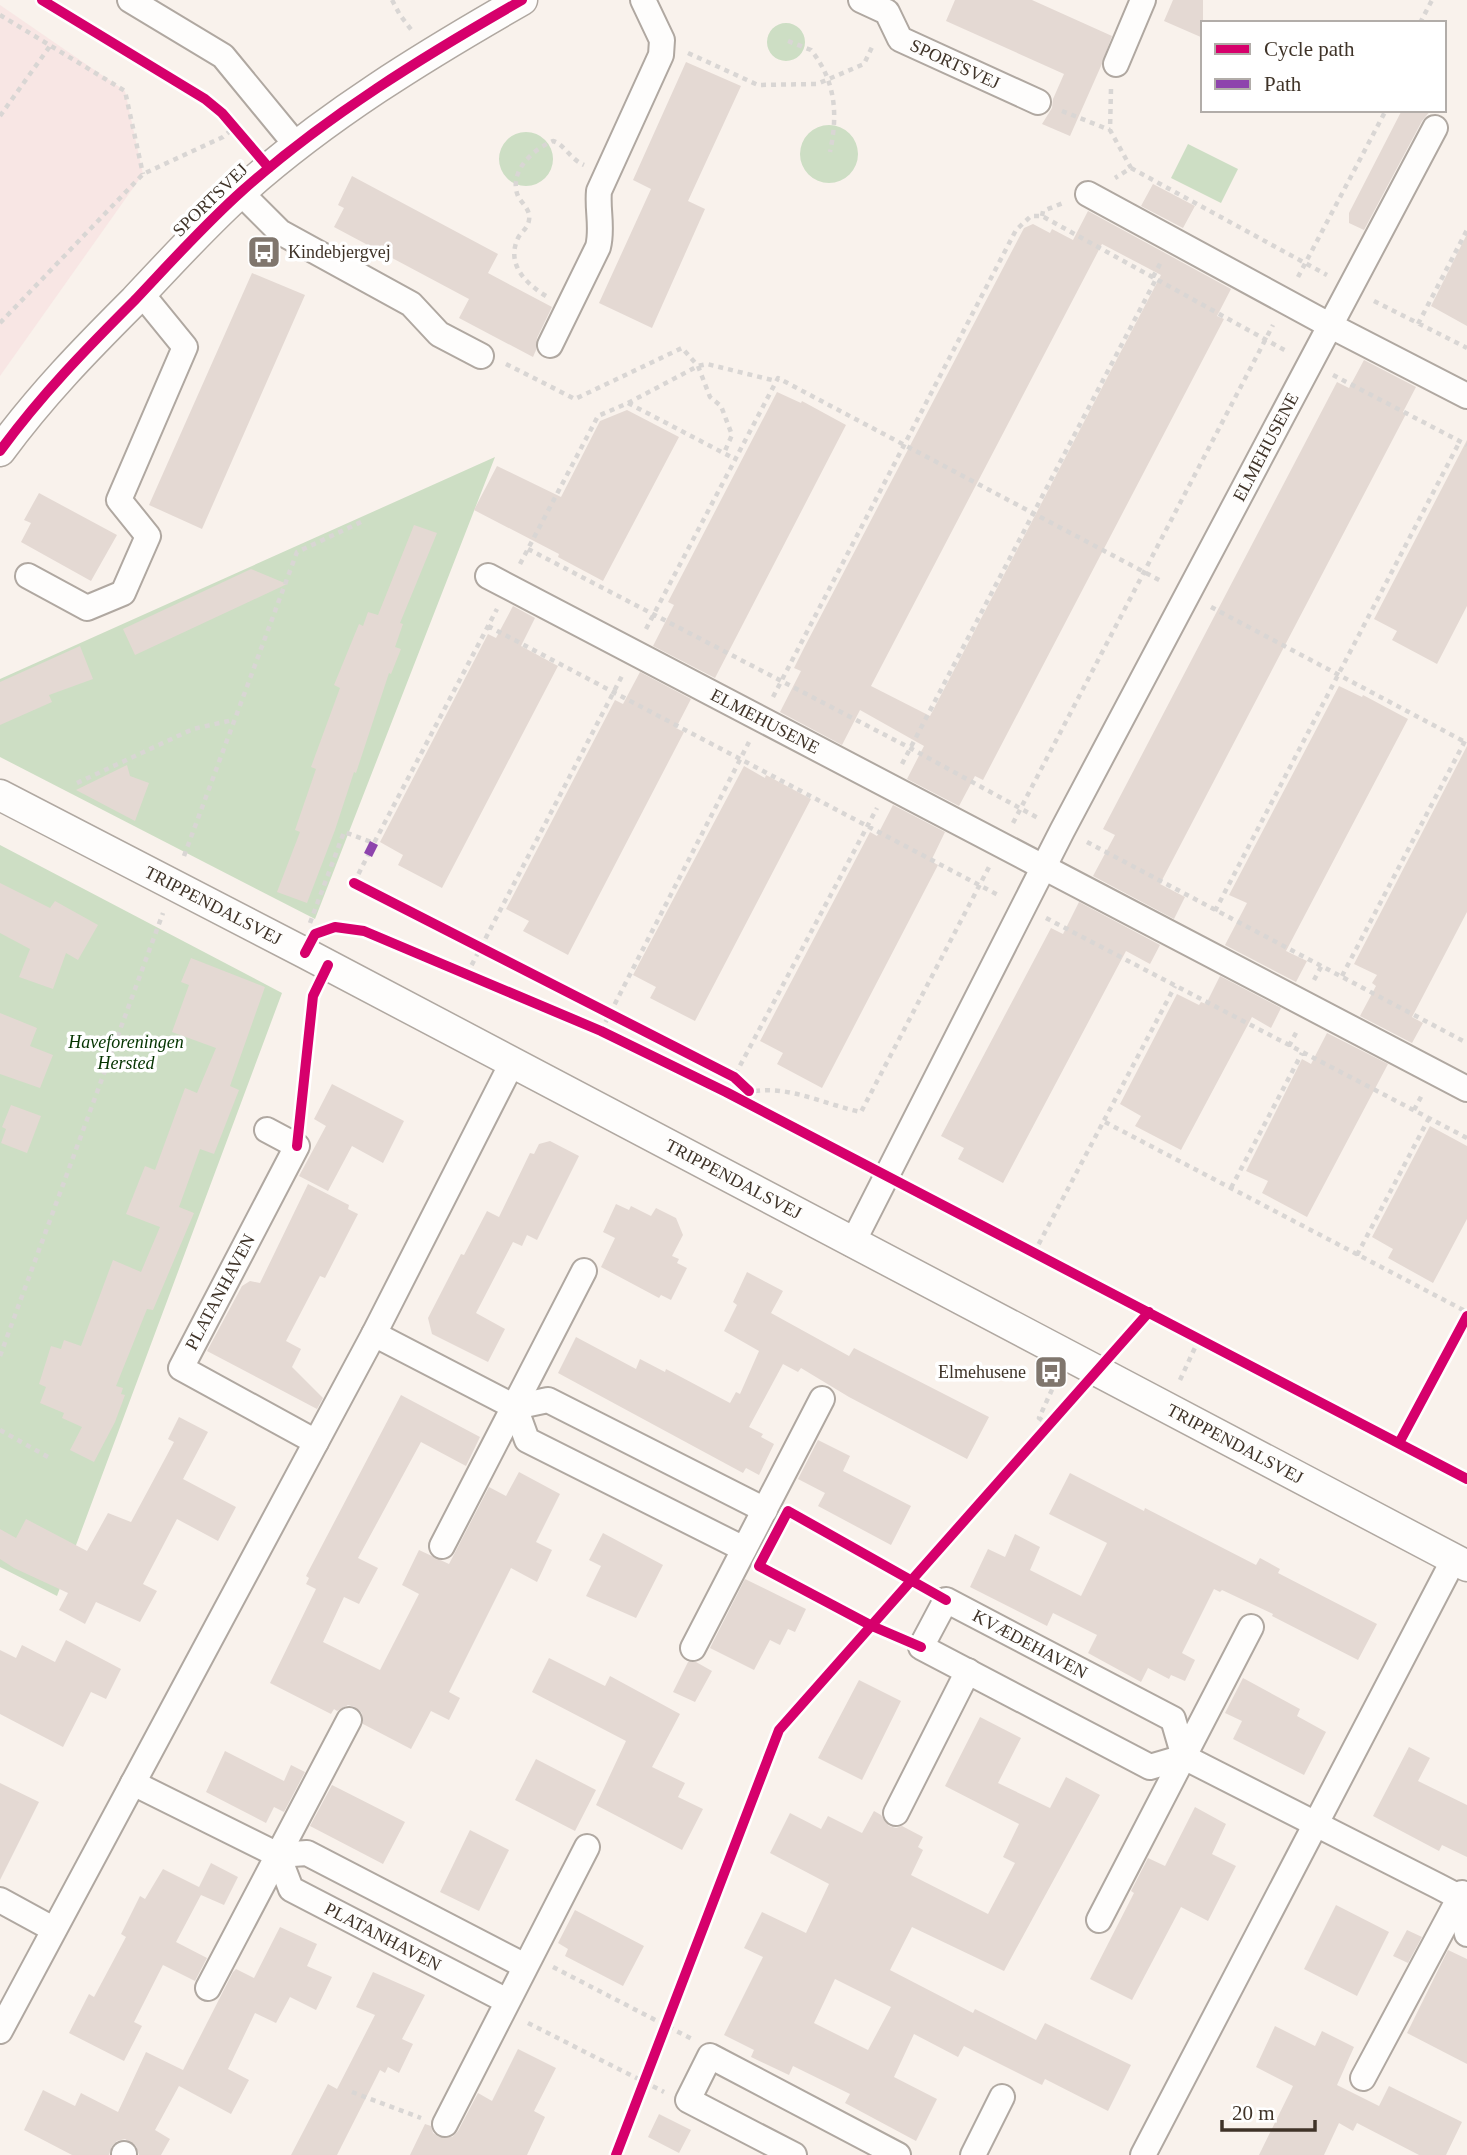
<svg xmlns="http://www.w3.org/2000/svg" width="1467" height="2155" font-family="'Times New Roman',serif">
  <rect width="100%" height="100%" fill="#f9f2ec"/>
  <path fill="#f8e6e4" d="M 0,5 L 125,91 L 143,174 L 0,376 Z"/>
  <path fill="#cddec4" d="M767 42a19 19 0 1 1 38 0a19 19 0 1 1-38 0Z
    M800 154a29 29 0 1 1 58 0a29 29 0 1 1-58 0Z
    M499 159a27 27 0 1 1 54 0a27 27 0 1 1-54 0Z
    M 1188,144 L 1238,169 L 1221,203 L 1171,178 Z
    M 495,457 L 315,919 L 0,757 L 0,679 Z
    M 0,845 L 282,993 L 57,1596 L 0,1567 Z"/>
  <path fill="#e4d9d3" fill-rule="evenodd" d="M 955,0 L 1032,0 L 1112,36 L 1101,66 L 1070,136 L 1042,124 L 1052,108 L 1053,99 L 1064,74 L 946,21 Z
    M 1173,0 L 1203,0 L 1203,38 L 1164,21 Z
    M 686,62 L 741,86 L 688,201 L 705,209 L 652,328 L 599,303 L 651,189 L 633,180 Z
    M 1402,110 L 1431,110 L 1422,121 L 1364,230 L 1349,223 L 1349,213 Z
    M 352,176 L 498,254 L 488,273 L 552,307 L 537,338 L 536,350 L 533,357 L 459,318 L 469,299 L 334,227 L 344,208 L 338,205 Z
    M 1153,184 L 1195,206 L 1183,228 L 1141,206 Z
    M 1088,211 L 1231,289 L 1217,316 L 1224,319 L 983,780 L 975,776 L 959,806 L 907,779 L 924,746 L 860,710 L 842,745 L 780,712 L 801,671 L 794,668 L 804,648 L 1024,228 L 1033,224 L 1050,233 L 1052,229 L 1073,240 ZM 1102,244 L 1161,275 L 930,716 L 871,686 Z
    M 1467,234 L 1467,326 L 1431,306 Z
    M 252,273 L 305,295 L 202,529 L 149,505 Z
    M 1364,360 L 1416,387 L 1403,412 L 1406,414 L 1160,884 L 1185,897 L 1174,919 L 1093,876 L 1115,835 L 1103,829 L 1337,382 L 1349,388 Z
    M 777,392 L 801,403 L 802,401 L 846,425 L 715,678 L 653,646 L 674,605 L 668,602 Z
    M 627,410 L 679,437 L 603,581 L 558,557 L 559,554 L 474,510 L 497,466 L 561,497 L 600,421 Z
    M 1467,440 L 1467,606 L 1437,664 L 1392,640 L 1397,631 L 1374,619 Z
    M 39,493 L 117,535 L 91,581 L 21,542 L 31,523 L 24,520 Z
    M 414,525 L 437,533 L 400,623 L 403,624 L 395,647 L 401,649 L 391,674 L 389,673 L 356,773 L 354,772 L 335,830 L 307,903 L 277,892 L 300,832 L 295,830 L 316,769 L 311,767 L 340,688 L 334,685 L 359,624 L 363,626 L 368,612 L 378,615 Z
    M 251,569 L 287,584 L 135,655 L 123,629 Z
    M 513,606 L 535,618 L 521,646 L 558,666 L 442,888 L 398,865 L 403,855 L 380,842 L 488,634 L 496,638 Z
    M 80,646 L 93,679 L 49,695 L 52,702 L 0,725 L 0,682 Z
    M 640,672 L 691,699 L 676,728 L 684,732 L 568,955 L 523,931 L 529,921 L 506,909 L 615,700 L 623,704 Z
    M 1339,686 L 1362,697 L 1363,695 L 1408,719 L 1286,951 L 1307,961 L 1296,982 L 1225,945 L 1247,903 L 1229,895 Z
    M 1467,746 L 1467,912 L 1412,1017 L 1423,1023 L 1412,1043 L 1360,1016 L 1376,986 L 1372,983 L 1377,975 L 1354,964 Z
    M 127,765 L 130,776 L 149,783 L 135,821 L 76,790 Z
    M 744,766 L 765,778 L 766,775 L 811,799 L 695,1021 L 650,998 L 656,987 L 633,975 Z
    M 893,805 L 945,832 L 931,861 L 938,865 L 822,1088 L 777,1064 L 783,1053 L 760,1041 L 870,832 L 877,836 Z
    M 0,883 L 50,908 L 55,901 L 98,925 L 78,960 L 66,953 L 53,989 L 19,977 L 30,949 L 0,933 Z
    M 1079,902 L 1160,945 L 1150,964 L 1126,951 L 1003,1183 L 958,1159 L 964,1148 L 941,1136 L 1051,928 L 1063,934 Z
    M 191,958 L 265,987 L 230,1086 L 239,1090 L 214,1154 L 200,1149 L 179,1207 L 194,1213 L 153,1310 L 147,1309 L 116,1386 L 123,1388 L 121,1394 L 125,1395 L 115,1422 L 94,1462 L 70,1450 L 82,1427 L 62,1418 L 64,1413 L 40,1403 L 46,1387 L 39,1384 L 51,1346 L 61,1349 L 64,1340 L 81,1346 L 113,1260 L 141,1272 L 160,1227 L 126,1214 L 145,1166 L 155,1170 L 185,1088 L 197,1093 L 216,1048 L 172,1032 L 189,985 L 181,982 Z
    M 1220,976 L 1281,1008 L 1271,1028 L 1252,1017 L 1181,1150 L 1135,1126 L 1141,1116 L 1120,1104 L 1177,994 L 1199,1005 L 1201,1002 L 1206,1004 Z
    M 0,1013 L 37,1028 L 30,1046 L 53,1055 L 40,1088 L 0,1074 Z
    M 1327,1033 L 1388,1064 L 1307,1217 L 1262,1193 L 1268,1181 L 1246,1171 L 1302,1059 L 1311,1064 Z
    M 332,1084 L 404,1121 L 383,1163 L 352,1146 L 328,1191 L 299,1176 L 326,1126 L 314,1119 Z
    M 11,1105 L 41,1116 L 27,1153 L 1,1143 L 6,1129 L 2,1127 Z
    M 1430,1126 L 1467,1146 L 1467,1219 L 1433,1283 L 1388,1258 L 1393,1249 L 1372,1237 Z
    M 550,1141 L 579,1156 L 537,1240 L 527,1235 L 522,1246 L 513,1242 L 476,1313 L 505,1329 L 488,1362 L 432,1334 L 428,1318 L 461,1254 L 464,1255 L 487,1211 L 499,1217 L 530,1153 L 534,1154 L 539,1144 Z
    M 308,1184 L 349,1205 L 348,1209 L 358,1214 L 325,1278 L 320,1276 L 286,1341 L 301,1349 L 292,1367 L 323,1398 L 317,1409 L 207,1351 L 242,1286 L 250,1281 L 260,1283 Z
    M 616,1204 L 629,1210 L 631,1206 L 651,1216 L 656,1208 L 676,1218 L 683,1235 L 672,1256 L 679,1259 L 677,1263 L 687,1268 L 671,1300 L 661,1295 L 659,1298 L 601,1267 L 615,1238 L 603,1232 Z
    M 747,1272 L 783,1291 L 771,1313 L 849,1356 L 854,1348 L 989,1417 L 967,1459 L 849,1397 L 801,1368 L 798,1372 L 783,1364 L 749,1427 L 763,1434 L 761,1437 L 774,1444 L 759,1475 L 746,1468 L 743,1473 L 558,1373 L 576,1337 L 636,1369 L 640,1359 L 665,1372 L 666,1369 L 730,1403 L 736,1392 L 740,1394 L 759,1351 L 724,1331 L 737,1305 L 733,1302 Z
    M 401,1395 L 480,1437 L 466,1466 L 421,1442 L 358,1558 L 378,1568 L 359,1604 L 344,1597 L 323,1642 L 380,1670 L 419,1594 L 402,1585 L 419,1550 L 449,1564 L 489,1487 L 506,1496 L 519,1472 L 560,1494 L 536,1542 L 552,1550 L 537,1582 L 511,1568 L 449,1692 L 460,1698 L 449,1720 L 431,1711 L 411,1749 L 363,1724 L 362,1713 L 355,1707 L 348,1705 L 337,1711 L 334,1709 L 331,1714 L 270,1683 L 316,1589 L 306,1584 L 309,1578 L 306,1576 Z
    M 179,1417 L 208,1432 L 183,1479 L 236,1507 L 218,1541 L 177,1519 L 143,1584 L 157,1591 L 140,1622 L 96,1602 L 85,1624 L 59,1610 L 68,1593 L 14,1568 L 0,1559 L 0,1529 L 16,1538 L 26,1519 L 87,1551 L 108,1513 L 131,1522 L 174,1442 L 168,1439 Z
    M 818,1440 L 850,1456 L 843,1471 L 911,1506 L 891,1545 L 818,1506 L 825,1493 L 798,1479 Z
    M 1070,1473 L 1144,1511 L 1145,1508 L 1256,1565 L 1260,1558 L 1280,1569 L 1278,1573 L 1377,1624 L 1358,1660 L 1272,1616 L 1273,1614 L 1222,1590 L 1220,1592 L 1214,1589 L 1182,1653 L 1195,1660 L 1185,1681 L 1171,1675 L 1169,1679 L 1148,1668 L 1141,1682 L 1088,1653 L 1097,1635 L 1053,1613 L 1047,1626 L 970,1587 L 988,1549 L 1005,1557 L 1015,1534 L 1040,1547 L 1030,1570 L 1081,1596 L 1107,1543 L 1049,1514 Z
    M 603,1533 L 663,1565 L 636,1618 L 586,1596 L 601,1566 L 589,1560 Z
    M 745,1579 L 806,1609 L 795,1632 L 788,1629 L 780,1645 L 770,1640 L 754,1670 L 710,1648 Z
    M 66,1640 L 121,1669 L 106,1699 L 91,1692 L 63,1747 L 0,1714 L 0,1650 L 16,1658 L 22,1645 L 55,1662 Z
    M 549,1658 L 605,1686 L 610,1676 L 680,1714 L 652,1767 L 685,1783 L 678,1797 L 703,1809 L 682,1850 L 596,1805 L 626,1741 L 532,1692 Z
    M 688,1662 L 696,1662 L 712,1671 L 695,1702 L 673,1692 Z
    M 1243,1678 L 1300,1709 L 1297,1716 L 1326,1732 L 1304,1775 L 1233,1739 L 1242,1721 L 1225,1713 Z
    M 859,1680 L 901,1701 L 862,1780 L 818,1758 Z
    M 980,1717 L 1021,1738 L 998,1783 L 1050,1808 L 1066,1777 L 1100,1795 L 1004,1971 L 912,1927 L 890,1970 L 973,2013 L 975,2009 L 1036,2040 L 1045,2023 L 1131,2065 L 1108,2111 L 1045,2079 L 1042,2085 L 964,2046 L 958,2057 L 914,2034 L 894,2077 L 937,2099 L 916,2141 L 845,2103 L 850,2094 L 793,2066 L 789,2075 L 751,2057 L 754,2050 L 724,2035 L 763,1957 L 744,1948 L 762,1912 L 806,1933 L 829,1884 L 770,1853 L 790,1813 L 821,1829 L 828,1816 L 862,1833 L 874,1811 L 881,1815 L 889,1826 L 896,1828 L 902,1826 L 923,1837 L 918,1847 L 923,1850 L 911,1875 L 988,1914 L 1015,1863 L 1003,1857 L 1019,1824 L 945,1786 ZM 835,1979 L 891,2007 L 868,2050 L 814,2023 Z
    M 1409,1747 L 1430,1758 L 1418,1781 L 1467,1805 L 1467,1857 L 1442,1845 L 1439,1851 L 1373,1816 Z
    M 225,1751 L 284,1781 L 291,1765 L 305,1772 L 284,1812 L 274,1807 L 266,1823 L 206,1792 Z
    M 536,1759 L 596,1790 L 575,1831 L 515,1800 Z
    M 0,1783 L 39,1802 L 0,1880 Z
    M 332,1785 L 405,1822 L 383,1864 L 310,1826 Z
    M 1195,1807 L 1226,1824 L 1212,1854 L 1236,1866 L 1208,1921 L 1181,1907 L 1132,2000 L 1090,1979 L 1134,1893 L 1131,1891 L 1148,1858 L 1165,1866 Z
    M 470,1830 L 509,1850 L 479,1911 L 440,1892 Z
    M 211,1863 L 238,1877 L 224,1905 L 201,1895 L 176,1942 L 207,1958 L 195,1981 L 163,1965 L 134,2022 L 142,2026 L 124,2061 L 69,2033 L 89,1994 L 94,1997 L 126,1937 L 121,1934 L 140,1896 L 145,1899 L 163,1869 L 199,1887 Z
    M 1336,1905 L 1389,1932 L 1357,1996 L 1304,1969 Z
    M 575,1910 L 644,1946 L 623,1986 L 565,1956 L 568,1949 L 558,1943 Z
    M 280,1927 L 317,1944 L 307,1966 L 332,1977 L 316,2010 L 290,1997 L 276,2023 L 255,2013 L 228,2069 L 249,2080 L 231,2114 L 179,2086 L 155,2130 L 170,2139 L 161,2155 L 139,2155 L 136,2146 L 125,2139 L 117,2141 L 112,2146 L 109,2155 L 72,2155 L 24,2130 L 43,2090 L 75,2106 L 81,2093 L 118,2112 L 146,2052 L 183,2070 L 233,1972 L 236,1969 L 254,1978 Z
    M 1407,1930 L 1422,1937 L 1408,1963 L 1393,1956 Z
    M 1448,1950 L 1467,1959 L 1467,2064 L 1407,2033 Z
    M 373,1972 L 425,1995 L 402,2039 L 413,2044 L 399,2073 L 388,2067 L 385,2073 L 380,2070 L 337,2155 L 291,2155 L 328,2084 L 337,2089 L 375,2015 L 356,2007 Z
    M 1275,2026 L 1315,2046 L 1322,2031 L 1354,2047 L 1337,2085 L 1379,2106 L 1389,2086 L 1462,2122 L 1446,2155 L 1419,2155 L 1357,2123 L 1353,2131 L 1339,2123 L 1324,2155 L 1259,2155 L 1293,2086 L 1256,2067 Z
    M 518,2049 L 556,2068 L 534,2111 L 545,2117 L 527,2155 L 410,2155 L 425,2124 L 431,2126 L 433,2133 L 439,2137 L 452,2137 L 458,2131 L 478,2093 L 492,2101 Z
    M 659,2114 L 691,2130 L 679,2153 L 648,2137 Z"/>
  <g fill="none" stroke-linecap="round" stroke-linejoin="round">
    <defs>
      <g id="minor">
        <path d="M 130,0 L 223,56 L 297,146"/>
        <path id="s1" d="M 861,0 L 887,12 L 900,39 L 1038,102"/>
        <path d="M 1116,64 L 1143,0"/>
        <path d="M 240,192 L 280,232 L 411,304 L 439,334 L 481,356"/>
        <path d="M 1088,194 L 1331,326 L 1467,396"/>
        <path d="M 550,345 L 598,247 C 603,228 597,210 599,191 L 661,55 L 662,40 L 643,0"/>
        <path d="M 28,576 L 87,608 L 123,593 L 148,536 L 119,500 L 185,347 L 141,293"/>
        <path id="s2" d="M 488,576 L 1467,1089"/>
        <path d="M 267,1130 L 297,1146 L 181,1368 L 316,1442"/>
        <path id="s3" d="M 852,1244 L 1062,831 L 1435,128"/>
        <path d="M 374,1334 L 515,1407 L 527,1440 L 744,1549"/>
        <path d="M 515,1407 L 548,1400 L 765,1510"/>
        <path d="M 442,1546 L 584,1271"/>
        <path d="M 693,1648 L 822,1399"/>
        <path d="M 1184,1757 L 1173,1719 L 946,1600 L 921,1647 L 1150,1767 L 1184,1757 L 1438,1886 L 1459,1897 L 1467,1934"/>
        <path d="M 133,1783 L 278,1855 L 307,1853 L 525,1966"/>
        <path d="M 896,1813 L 968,1671"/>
        <path id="s4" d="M 278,1855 L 291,1889 L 507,2001"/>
        <path d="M 0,1900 L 53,1929"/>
        <path d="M 1099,1920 L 1251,1627"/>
        <path d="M 208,1988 L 349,1720"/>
        <path d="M 0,2031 L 374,1334 L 512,1063"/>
        <path d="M 1363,2078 L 1462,1893"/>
        <path d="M 445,2124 L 587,1847"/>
        <path d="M 124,2155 L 124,2154"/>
        <path d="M 794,2155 L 688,2100 L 710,2056 L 898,2155"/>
        <path d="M 973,2155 L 1002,2097"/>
        <path d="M 1143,2155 L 1454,1559"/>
      </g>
      <g id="tertiary">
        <path d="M 0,451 C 41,395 85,350 134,301 C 169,264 204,225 242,191 C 326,116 424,56 522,0"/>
        <path id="s5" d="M 0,795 L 305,953 L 1467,1566"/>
      </g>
    </defs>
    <use href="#minor" stroke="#b0a8a1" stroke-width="28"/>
    <use href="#tertiary" stroke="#b0a8a1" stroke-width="33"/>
    <path stroke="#d9d6d4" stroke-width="4.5" stroke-dasharray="5 5" stroke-linecap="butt" d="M 392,0 L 400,15 L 413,32
      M 0,15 L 125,91 L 143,174
      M 1420,23 L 1432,0
      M 788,41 L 811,50 C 836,81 838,115 830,152
      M 688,53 L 758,85 L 817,84 L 864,64 L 873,45
      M 1111,89 L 1110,130 L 1131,168 L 1115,178
      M 1062,111 L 1110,130
      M 0,116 L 50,46
      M 1131,168 L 1327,275
      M 1042,216 L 1043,211 L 1063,203
      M 1153,277 L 1161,262
      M 1298,277 L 1386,110
      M 546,296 C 525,283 506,264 518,238 C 521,232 528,228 529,220 C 531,210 522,204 518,196 C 508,172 533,149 553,141 C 564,144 570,159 584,165
      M 1374,301 L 1467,348
      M 0,323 L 143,174 L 223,137 L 235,127
      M 1418,324 L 1467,230
      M 506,364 L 575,399 L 682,348 L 698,366 L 710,397 L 721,406 L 732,435 L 724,453
      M 1333,375 L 1467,445
      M 628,403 L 735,459
      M 528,549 L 910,748 L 1038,818
      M 520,564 L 598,416 L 628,403 L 698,366 L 707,364 L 776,381
      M 1211,607 L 1467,743
      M 488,626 L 1000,896
      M 646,629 L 778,378 L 1163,582
      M 773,697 L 1016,230 L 1031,216 L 1042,216 L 1288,352
      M 902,764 L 1156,279
      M 77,783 L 193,729 L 233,720
      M 1013,823 L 1273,325
      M 1087,842 L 1467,1043
      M 184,856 L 297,552 L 361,522
      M 354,883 L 368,855
      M 1215,911 L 1460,441
      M 1046,918 L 1467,1138
      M 310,923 L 344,832 L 374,843 L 497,609
      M 467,974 L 623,674
      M 1342,976 L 1467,737
      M 1314,980 L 1322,965
      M 601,1031 L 749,742
      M 1289,1046 L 1298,1029
      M 726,1092 L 877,808
      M 736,1097 C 776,1078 821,1104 861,1112 L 989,867
      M 1414,1110 L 1422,1095
      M 1105,1122 L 1467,1312
      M 1231,1188 L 1302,1053
      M 1034,1253 L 1175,986
      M 1357,1255 L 1429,1118
      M 0,1356 L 163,913
      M 1180,1380 L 1199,1339
      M 1050,1426 L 1039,1418 L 1055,1383
      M 0,1430 L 48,1457
      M 553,1967 L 692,2039
      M 528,2023 L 664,2092
      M 352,2092 L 421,2118"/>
    <use href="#minor" stroke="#fefdfc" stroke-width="24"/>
    <use href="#tertiary" stroke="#fefdfc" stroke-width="30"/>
    <path stroke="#8e44ad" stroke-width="9" stroke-dasharray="18 9" stroke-linecap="butt" d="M 368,855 L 374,843"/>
    <defs>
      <path id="cycleway" d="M 42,0 L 205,99 L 222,113 L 269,168
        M 0,451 C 41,395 85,350 134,301 C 169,264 204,225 242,191 C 326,116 424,56 522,0
        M 354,883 L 734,1077 L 749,1091
        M 305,953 L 315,934 L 335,927 L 364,931 L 601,1031 L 726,1092 L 1467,1479
        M 297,1146 L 313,996 L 328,965
        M 1399,1443 L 1467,1316
        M 921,1647 L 872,1626 L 759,1566 L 788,1511 L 946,1600
        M 616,2155 L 779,1730 L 1149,1312"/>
    </defs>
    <use href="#cycleway" stroke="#fff" stroke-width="15"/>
    <use href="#cycleway" stroke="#d6006c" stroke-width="10"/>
  </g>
  <defs>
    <symbol id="bus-square" viewBox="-11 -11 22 22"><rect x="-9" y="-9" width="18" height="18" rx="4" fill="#80766d" stroke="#fff"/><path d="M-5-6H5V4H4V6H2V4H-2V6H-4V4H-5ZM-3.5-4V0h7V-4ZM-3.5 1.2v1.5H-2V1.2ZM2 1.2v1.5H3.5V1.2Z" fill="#fff"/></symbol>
  </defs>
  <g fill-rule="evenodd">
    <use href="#bus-square" x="245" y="233" width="38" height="38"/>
    <use href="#bus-square" x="1032" y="1353" width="38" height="38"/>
  </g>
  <g text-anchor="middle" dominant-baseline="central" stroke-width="7" stroke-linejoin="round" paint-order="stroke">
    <g font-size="18" fill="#3f3328" stroke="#fff">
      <text stroke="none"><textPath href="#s1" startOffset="119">SPORTSVEJ</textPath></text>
      <text transform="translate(210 200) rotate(-44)">SPORTSVEJ</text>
      <text stroke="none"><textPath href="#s3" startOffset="898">ELMEHUSENE</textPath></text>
      <text stroke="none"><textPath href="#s2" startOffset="313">ELMEHUSENE</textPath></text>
      <text stroke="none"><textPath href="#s5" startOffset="240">TRIPPENDALSVEJ</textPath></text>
      <text stroke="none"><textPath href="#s5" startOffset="828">TRIPPENDALSVEJ</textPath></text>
      <text transform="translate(220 1292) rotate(-62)">PLATANHAVEN</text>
      <text stroke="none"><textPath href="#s5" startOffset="1395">TRIPPENDALSVEJ</textPath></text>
      <text transform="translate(1030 1644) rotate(28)">KVÆDEHAVEN</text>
      <text stroke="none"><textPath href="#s4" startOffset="140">PLATANHAVEN</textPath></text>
    </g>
    <g font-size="18" fill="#3f3328" stroke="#fff" text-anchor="start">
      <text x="288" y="252">Kindebjergvej</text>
      <text x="1026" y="1372" text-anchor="end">Elmehusene</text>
    </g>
    <g font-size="18" font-style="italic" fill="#053400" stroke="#fff">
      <text x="126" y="1042">Haveforeningen<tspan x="126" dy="21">Hersted</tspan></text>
    </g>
  </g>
  <rect x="1201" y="21" width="245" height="91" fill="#ffffff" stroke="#b2ada9" stroke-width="2"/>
  <rect x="1215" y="44" width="35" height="10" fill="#d6006c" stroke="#b2ada9" stroke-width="2"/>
  <text x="1264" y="56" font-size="21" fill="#3f3328">Cycle path</text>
  <rect x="1215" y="79" width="35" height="10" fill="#8e44ad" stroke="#b2ada9" stroke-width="2"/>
  <text x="1264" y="91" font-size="21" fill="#3f3328">Path</text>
  <path d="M1222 2120v10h93v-10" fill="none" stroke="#3f3328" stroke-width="3.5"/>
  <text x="1232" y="2120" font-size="21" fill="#3f3328" stroke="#ffffff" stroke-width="5" paint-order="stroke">20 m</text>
</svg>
